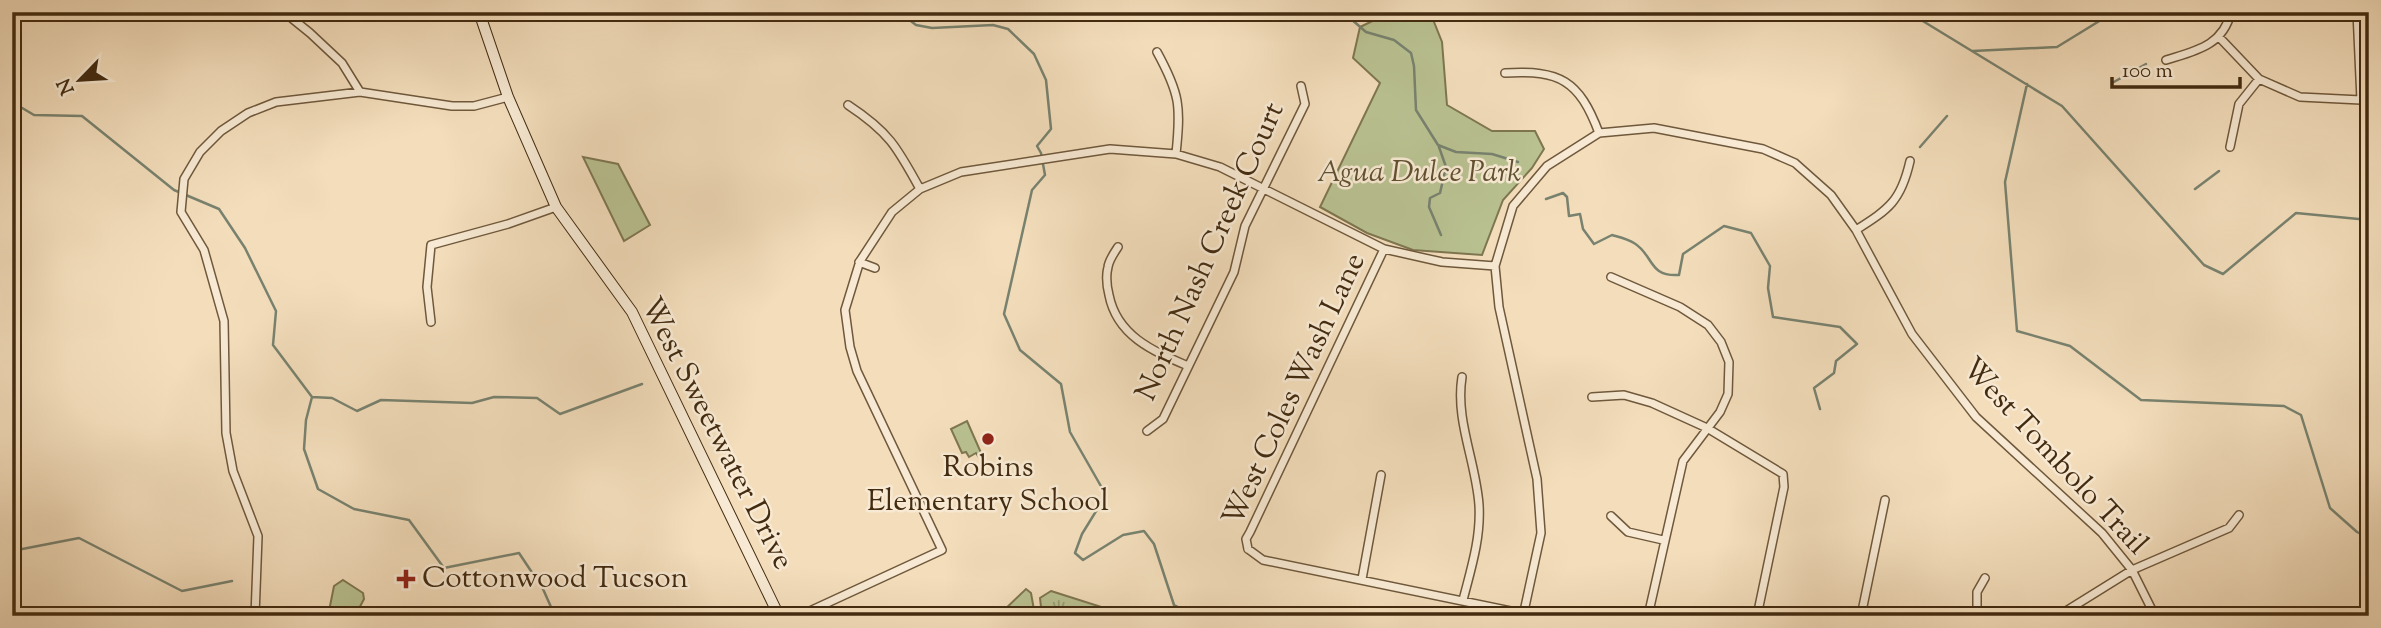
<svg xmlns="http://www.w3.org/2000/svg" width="2381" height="628" font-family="'Sorts Mill Goudy',serif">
  <defs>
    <pattern id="grass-tufts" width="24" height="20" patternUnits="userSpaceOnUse" patternTransform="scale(1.75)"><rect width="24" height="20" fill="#b9c191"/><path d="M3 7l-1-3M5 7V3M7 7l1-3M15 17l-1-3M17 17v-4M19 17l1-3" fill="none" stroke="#989d75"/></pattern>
  </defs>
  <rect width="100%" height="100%" fill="#f3ddbb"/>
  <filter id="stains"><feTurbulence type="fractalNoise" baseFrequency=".00286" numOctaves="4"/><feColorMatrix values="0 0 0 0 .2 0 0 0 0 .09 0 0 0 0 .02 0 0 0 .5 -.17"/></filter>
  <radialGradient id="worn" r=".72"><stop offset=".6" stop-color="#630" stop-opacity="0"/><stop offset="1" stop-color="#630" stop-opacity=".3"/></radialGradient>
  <path fill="url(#grass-tufts)" stroke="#7e7650" stroke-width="2" d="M 1051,591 L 1114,611 L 1115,616 L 1042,616 L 1040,598 Z"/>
  <path fill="#b9c191" stroke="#7e7650" stroke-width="2" d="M 1391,12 L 1430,12 L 1442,42 L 1447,105 L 1492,131 L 1535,131 L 1544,149 L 1532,168 L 1503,200 L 1482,255 L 1413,250 L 1367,233 L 1320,207 L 1380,83 L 1353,58 L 1360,27 Z
    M 583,157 L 618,164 L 650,225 L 624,241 Z
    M 967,421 L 982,455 L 978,456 L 976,453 L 969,457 L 966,452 L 962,453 L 951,429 Z
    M 343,580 L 363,593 L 364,599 L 355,616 L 328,616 L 334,586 Z
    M 1026,589 L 1031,593 L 1034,610 L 1028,616 L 998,616 Z"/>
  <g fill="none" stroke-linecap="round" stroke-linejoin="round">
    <path stroke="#78826f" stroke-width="2.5" d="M 899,12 L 916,25 L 932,28 L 993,25 L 1008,29 L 1034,54 L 1046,80 L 1051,129 L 1037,146 L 1041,153 L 1045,175 L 1032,190 L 1004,314 L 1020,350 L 1061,384 L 1070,432 L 1106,495 L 1082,534 L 1075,553 L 1083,560 L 1123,535 L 1144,531 L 1154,544 L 1174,605 L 1196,616
      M 1343,12 L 1366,32 L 1394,40 L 1411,53 L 1414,66 L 1416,110 L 1438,145 L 1456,152 L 1492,154 L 1518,162
      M 1908,12 L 2062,106 L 2204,265 L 2223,274 L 2296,213 L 2369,220
      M 1973,51 L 2057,47 L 2114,12
      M 2112,83 L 2146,64
      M 2027,84 L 2005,182 L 2017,331 L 2070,346 L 2141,400 L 2284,406 L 2301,415 L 2330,508 L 2357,532 L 2369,538
      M 12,102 L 34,115 L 82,116 L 174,190 L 219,209 L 245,248 L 276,311 L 273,345 L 312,397 L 332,398 L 357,411 L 381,400 L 472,403 L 494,397 L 537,398 L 560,414 L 642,384
      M 1439,147 L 1446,167 L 1440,193 L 1430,198 L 1429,207 L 1441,235
      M 1920,147 L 1947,116
      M 2195,189 L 2219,171
      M 1546,199 L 1563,193 L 1567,197 L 1569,216 L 1580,214 L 1583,229 L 1594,244 L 1612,235 C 1619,237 1628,239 1634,243 C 1654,255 1648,277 1679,275 L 1683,254 L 1724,226 L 1751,233 L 1770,266 L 1768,288 L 1773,317 L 1840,327 L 1857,344 L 1836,361 L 1834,373 L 1814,388 L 1820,409
      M 312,397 L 306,420 L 304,449 L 318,489 L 354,509 L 409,520 L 444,568 L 519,553 L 543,589 L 555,616
      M 12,551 L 79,538 L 182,591 L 232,581"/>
    <defs>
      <path id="street" d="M 284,12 L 310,33 L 342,63 L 360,92
        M 2357,12 L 2361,100
        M 2219,37 L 2259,79 L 2300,97 L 2361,100 L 2369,98
        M 1157,52 C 1180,94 1181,106 1176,154
        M 2166,60 C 2195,51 2223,46 2231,12
        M 1505,73 C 1560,70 1579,80 1599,133
        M 848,105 C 889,132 897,147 920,189
        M 2230,147 L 2239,104 L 2259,79
        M 1856,230 C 1889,209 1901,201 1910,161
        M 1118,247 C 1114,253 1109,260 1108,267 C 1106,275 1107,287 1109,295 C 1117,336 1153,351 1188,366
        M 859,262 L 875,268
        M 1611,277 L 1680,307 L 1708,325 L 1721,342 L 1729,362 L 1728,394 L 1720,412 L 1683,461 L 1648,616
        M 431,322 L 427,287 L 431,245 L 508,224 L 556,207
        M 1462,377 C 1455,420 1476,462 1479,505 C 1481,538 1471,569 1463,600
        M 1592,397 L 1624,395 L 1652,403 L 1707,428 L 1783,474 L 1784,487 L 1757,616
        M 1147,431 L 1163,419 L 1234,272 L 1245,226 L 1305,104 L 1301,86
        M 1611,516 L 1628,532 L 1663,540
        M 1248,549 L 1246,539 L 1250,532 L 1384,249
        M 1248,549 L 1263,560 L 1535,616
        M 1362,579 L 1381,475
        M 255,616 L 258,536 L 233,471 L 226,433 L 224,321 L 204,250 L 181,212 L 184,179 L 200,152 L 221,131 L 248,113 L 276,102 L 360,92 L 452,106 L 474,106 L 508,97
        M 799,616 L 942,550 L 857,371 L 850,347 L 845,310 L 860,261 L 892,212 L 920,189 L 961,172 L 1110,149 L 1176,154 L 1220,167 L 1384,249 L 1442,262 L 1495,266
        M 1523,616 L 1541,533 L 1537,479 L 1499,307 L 1495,266 L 1513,206 L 1547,166 L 1599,133 L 1654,128 L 1763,149 L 1795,163 L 1831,195 L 1856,230 L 1912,334 L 1976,417 L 2102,533 L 2132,570 L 2155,616
        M 1861,616 L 1885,500
        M 1977,616 L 1977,592 L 1985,578
        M 2058,616 L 2132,570 L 2229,528 L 2239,515"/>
      <path id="secondary" d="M 479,12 L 508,97 L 556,207 L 632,312 L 779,616"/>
    </defs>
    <use href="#street" stroke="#6f583b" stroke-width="10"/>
    <use href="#secondary" stroke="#432b10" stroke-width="12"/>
    <use href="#street" stroke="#f7e9d3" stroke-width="7"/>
    <use href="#secondary" stroke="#f7e9d3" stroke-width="10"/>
  </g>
  <g fill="#8f2418" stroke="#f7e9d3" stroke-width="2.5">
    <circle cx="988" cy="439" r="7"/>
    <path d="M402.5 568.5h7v7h7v7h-7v7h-7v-7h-7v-7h7z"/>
  </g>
  <g text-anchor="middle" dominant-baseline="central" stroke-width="5" stroke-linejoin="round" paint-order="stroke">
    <g font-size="30" font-style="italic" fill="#605030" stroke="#f7e9d3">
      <text x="1419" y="173">Agua Dulce Park</text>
    </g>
    <g font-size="30" fill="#432b10" stroke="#f7e9d3">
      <text transform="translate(1211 252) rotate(-66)">North Nash Creek Court</text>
      <text transform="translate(1295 390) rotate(-65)">West Coles Wash Lane</text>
      <text transform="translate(716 434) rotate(63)">West Sweetwater Drive</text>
      <text transform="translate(2054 457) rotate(47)">West Tombolo Trail</text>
    </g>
    <g font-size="30" fill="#432b10" stroke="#f7e9d3">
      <text x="988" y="468">Robins<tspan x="988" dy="34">Elementary School</tspan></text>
      <text x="422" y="579" text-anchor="start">Cottonwood Tucson</text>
    </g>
  </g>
  <rect width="2381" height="628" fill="none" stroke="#f3ddbb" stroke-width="42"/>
  <rect x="14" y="14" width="2353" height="600" fill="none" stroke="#432b10" stroke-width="3.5"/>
  <rect x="21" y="21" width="2339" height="586" fill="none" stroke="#432b10" stroke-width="2"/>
  <g transform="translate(80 80) rotate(245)" stroke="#f7e9d3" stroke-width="5" paint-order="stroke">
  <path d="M0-5L12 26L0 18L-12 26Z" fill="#432b10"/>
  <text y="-10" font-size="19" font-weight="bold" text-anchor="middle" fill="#432b10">N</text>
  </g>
  <path d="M2112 77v10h128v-10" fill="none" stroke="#432b10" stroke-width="3.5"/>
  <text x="2122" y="77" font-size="21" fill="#432b10" stroke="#f7e9d3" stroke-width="5" paint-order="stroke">100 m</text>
  <rect width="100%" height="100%" filter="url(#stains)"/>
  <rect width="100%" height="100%" fill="url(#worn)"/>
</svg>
